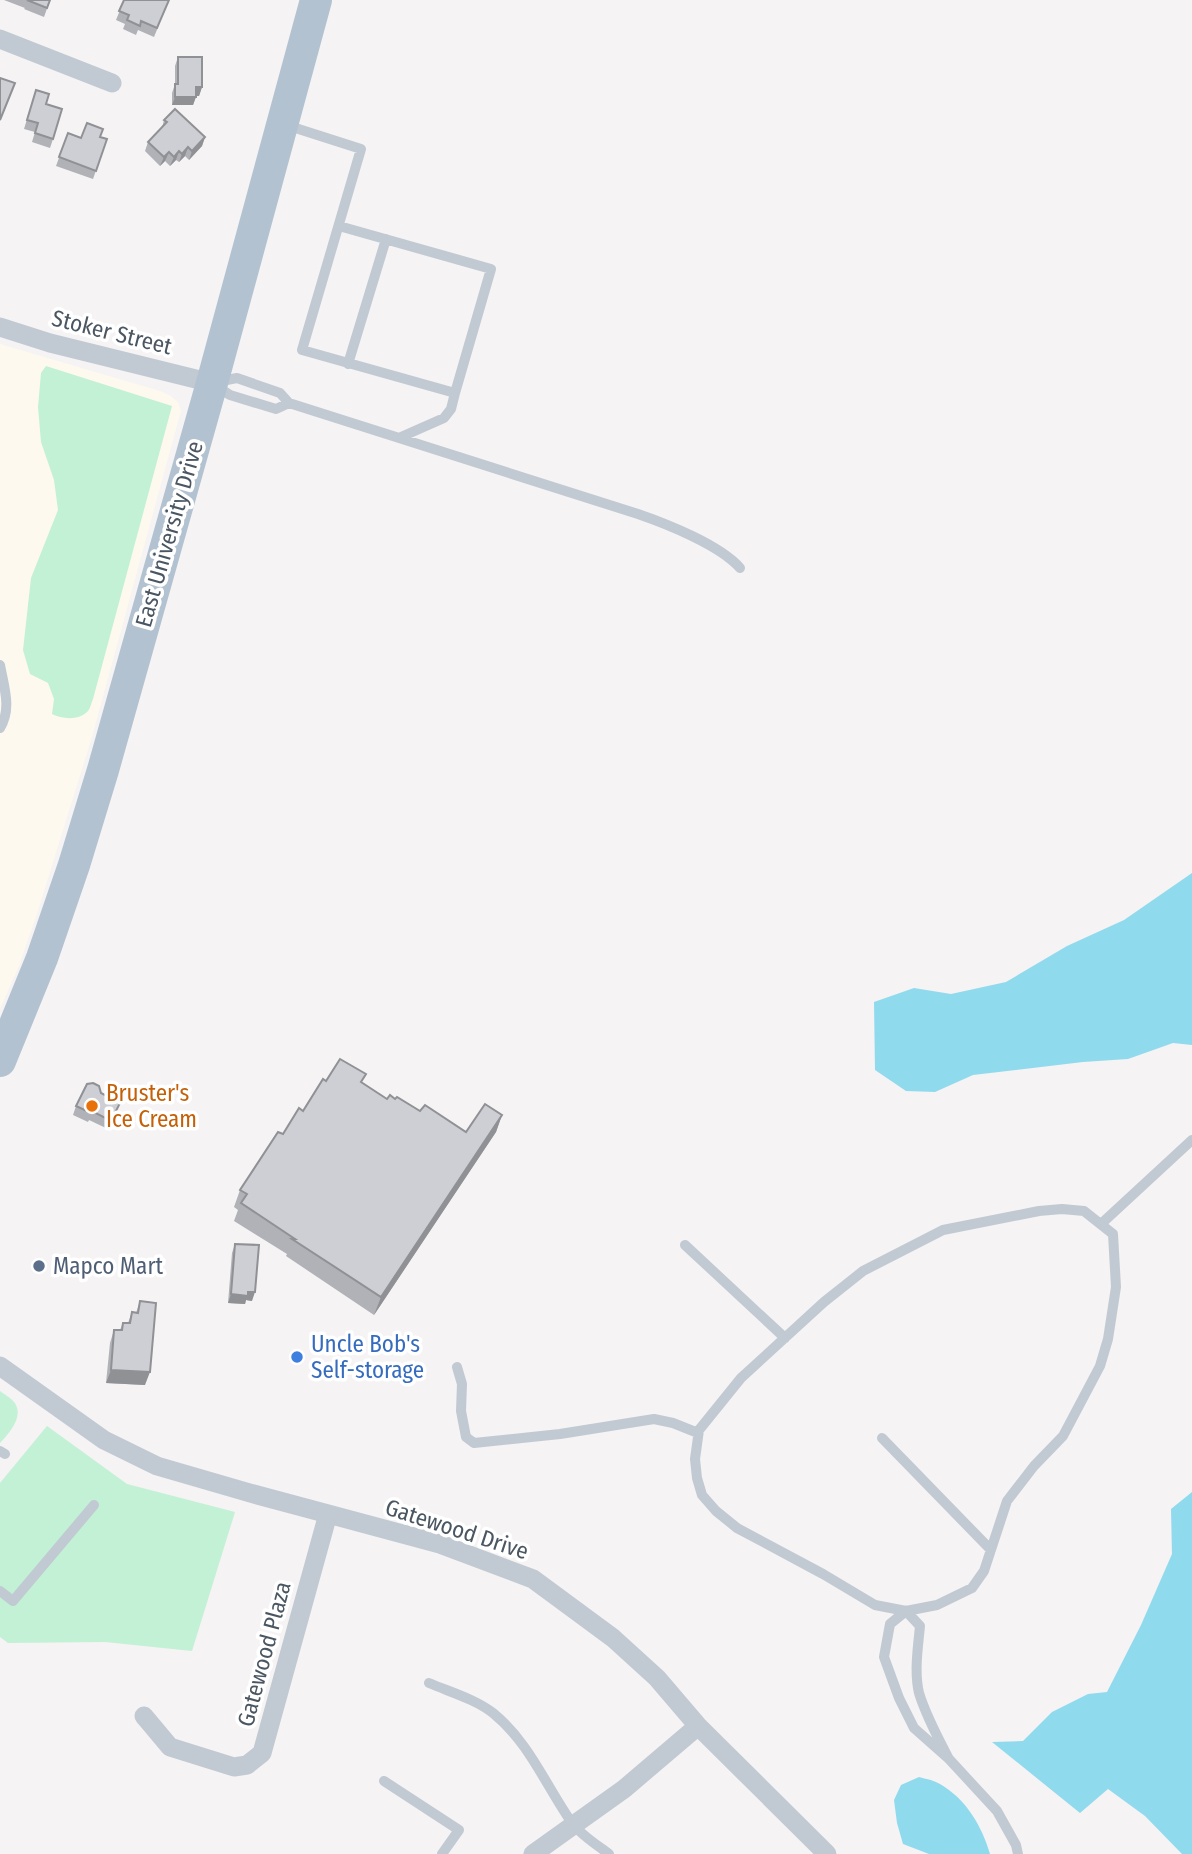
<svg xmlns="http://www.w3.org/2000/svg" width="1192" height="1854" font-family="'Fira Sans Condensed',sans-serif">
  <rect width="100%" height="100%" fill="#f5f3f3"/>
  <path fill="#fdf9ef" d="M 0,344 L 160,391 L 171,396 L 178,402 L 181,411 L 92,737 L 37,914 L 19,966 L 0,1009 Z"/>
  <path fill="#c3f1d5" d="M 46,366 L 172,406 L 93,699 C 91,703 91,707 88,711 C 79,721 62,719 52,714 L 54,699 L 48,683 L 30,674 L 23,650 L 31,578 L 58,510 L 54,480 L 41,442 L 38,407 L 41,373 Z
    M 0,1391 C 4,1394 11,1398 14,1402 C 25,1416 9,1433 0,1443 Z
    M 47,1426 L 127,1484 L 235,1512 L 192,1651 L 105,1642 L 8,1643 L 0,1637 L 0,1483 Z"/>
  <path fill="#90daee" d="M 1192,873 L 1192,1045 L 1173,1043 L 1128,1059 L 1083,1062 L 973,1075 L 935,1092 L 906,1091 L 875,1070 L 874,1002 L 914,988 L 951,994 L 1006,982 L 1067,946 L 1124,920 Z
    M 1192,1492 L 1192,1854 L 1182,1854 L 1145,1816 L 1108,1789 L 1080,1813 L 992,1742 L 1023,1741 L 1052,1712 L 1088,1694 L 1107,1692 L 1141,1625 L 1172,1554 L 1171,1509 Z
    M 919,1777 C 925,1779 934,1780 940,1784 C 966,1799 982,1826 990,1854 L 929,1854 L 903,1844 L 897,1823 L 894,1800 L 901,1785 Z"/>
  <g fill="none" stroke-linecap="round" stroke-linejoin="round">
    <path stroke="#c1cad2" stroke-width="10" d="M 286,125 L 361,149 L 302,350 L 455,393 L 491,269 L 339,226
      M 348,364 L 386,239
      M 216,382 L 237,378 L 280,393 L 289,403 L 638,514 C 667,524 720,545 740,568
      M 216,386 L 230,395 L 276,409 L 289,403
      M 401,437 L 444,418 L 451,409 L 455,393
      M 0,665 C 4,687 12,709 0,728
      M 1062,1209 L 1084,1211 L 1113,1234 L 1116,1287 L 1108,1339 L 1100,1366 L 1063,1436 L 1034,1466 L 1007,1501 L 984,1571 L 972,1588 L 937,1605 L 906,1611 L 875,1605 L 823,1574 L 737,1528 L 716,1511 L 702,1495 L 697,1478 L 695,1459 L 699,1430 L 741,1378 L 824,1302 L 863,1271 L 943,1230 L 1039,1211 Z
      M 1101,1224 L 1192,1140
      M 685,1245 L 785,1338
      M 457,1367 L 462,1384 L 461,1411 L 466,1437 L 474,1443 L 560,1434 L 654,1419 L 673,1423 L 698,1433
      M 882,1438 L 991,1550
      M 0,1451 L 5,1454
      M 0,1591 L 13,1601 L 94,1505
      M 429,1683 C 450,1692 475,1699 493,1713 C 529,1742 546,1786 572,1823 C 581,1835 597,1845 609,1854
      M 949,1759 C 938,1738 926,1716 919,1693 C 914,1672 918,1647 920,1626 L 906,1611 L 890,1624 L 884,1657 L 899,1698 L 914,1728 L 949,1759 L 997,1811 L 1016,1845 L 1018,1854
      M 384,1781 L 459,1830 L 442,1854"/>
    <path stroke="#c1cad2" stroke-width="19" d="M 0,39 L 112,83
      M 0,327 L 50,343 L 212,383
      M 0,1366 L 104,1440 L 157,1466 L 250,1493 L 440,1544 L 533,1579 L 613,1638 L 657,1678 L 698,1726 L 827,1854
      M 144,1716 L 170,1747 L 234,1767 L 247,1765 L 262,1753 L 328,1514
      M 533,1854 L 624,1789 L 698,1726"/>
    <path stroke="#b3c2d1" stroke-width="32" d="M 0,1061 L 42,958 L 74,865 L 103,770 L 212,383 L 316,0"/>
  </g>
  <path fill="#b0b2b7" d="M 4,0 L 50,0 L 44,17 L 24,9 L 25,8 Z
    M 124,0 L 169,0 L 154,37 L 138,30 L 136,35 L 123,29 L 125,24 L 116,20 Z
    M 178,57 L 202,87 L 199,96 L 196,96 L 193,105 L 172,105 L 172,93 L 175,84 L 175,66 Z
    M 36,90 L 46,104 L 53,139 L 50,148 L 32,142 L 35,132 L 24,129 Z
    M 164,120 L 205,137 L 202,146 L 189,160 L 185,156 L 179,162 L 176,160 L 170,166 L 165,161 L 160,166 L 145,151 L 148,142 L 162,128 Z
    M 68,133 L 81,138 L 100,137 L 107,139 L 93,179 L 56,166 Z
    M 326,1081 L 363,1083 L 387,1099 L 395,1099 L 466,1132 L 502,1115 L 496,1132 L 374,1315 L 286,1256 L 287,1254 L 234,1221 L 238,1210 L 234,1207 L 240,1190 Z
    M 101,1093 L 117,1111 L 108,1129 L 89,1120 L 88,1122 L 73,1115 L 76,1106 Z
    M 235,1244 L 252,1301 L 246,1300 L 245,1304 L 228,1303 L 232,1253 Z
    M 140,1301 L 145,1385 L 106,1383 L 110,1343 L 114,1330 L 120,1330 L 123,1323 L 128,1323 L 132,1312 L 136,1313 Z"/>
  <path fill="#909195" d="M 196,87 L 202,87 L 199,96 L 192,96 Z
    M 175,97 L 196,97 L 193,105 L 172,105 Z
    M 205,137 L 202,146 L 189,160 L 192,151 Z
    M 188,147 L 185,156 L 179,162 L 182,154 Z
    M 179,151 L 176,160 L 170,166 L 174,157 Z
    M 169,152 L 165,161 L 160,166 L 164,157 Z
    M 502,1115 L 496,1132 L 374,1315 L 381,1297 Z
    M 248,1292 L 255,1292 L 252,1301 L 246,1300 L 245,1304 L 228,1303 L 231,1294 Z
    M 111,1370 L 150,1372 L 145,1385 L 106,1383 Z"/>
  <path fill="#cdcfd5" stroke="#909195" stroke-width="2" d="M 27,0 L 50,0 L 47,8 Z
    M 124,0 L 169,0 L 157,28 L 141,21 L 140,26 L 127,20 L 129,15 L 119,11 Z
    M 178,57 L 202,57 L 202,87 L 196,87 L 196,97 L 175,97 L 175,84 L 178,84 Z
    M 0,78 L 15,83 L 0,120 Z
    M 36,90 L 49,94 L 46,104 L 62,109 L 53,139 L 35,133 L 38,123 L 27,120 Z
    M 175,109 L 205,137 L 192,151 L 188,147 L 182,154 L 179,151 L 174,157 L 169,152 L 164,157 L 148,142 L 167,122 L 164,120 Z
    M 87,123 L 103,129 L 100,137 L 107,139 L 96,171 L 59,157 L 68,133 L 81,138 Z
    M 340,1059 L 366,1074 L 361,1082 L 387,1099 L 390,1095 L 395,1099 L 397,1097 L 420,1111 L 425,1105 L 466,1132 L 485,1104 L 502,1115 L 381,1297 L 292,1239 L 295,1239 L 241,1203 L 247,1194 L 240,1190 L 278,1132 L 283,1134 L 299,1108 L 303,1111 L 323,1079 L 326,1081 Z
    M 93,1083 L 99,1086 L 101,1093 L 120,1103 L 111,1121 L 92,1111 L 91,1113 L 76,1106 L 87,1084 Z
    M 235,1244 L 259,1245 L 255,1292 L 248,1292 L 248,1296 L 231,1294 Z
    M 140,1301 L 156,1303 L 150,1372 L 111,1370 L 114,1330 L 122,1330 L 123,1323 L 130,1323 L 132,1312 L 138,1313 Z"/>
  <circle fill="#e8710a" stroke="#fff" stroke-width="2.5" cx="92" cy="1106" r="7"/>
  <circle fill="#5c6f8a" stroke="#fff" stroke-width="2.5" cx="39" cy="1266" r="7"/>
  <circle fill="#3f7fe0" stroke="#fff" stroke-width="2.5" cx="297" cy="1357" r="7"/>
  <g text-anchor="middle" dominant-baseline="central" stroke-width="7" stroke-linejoin="round" paint-order="stroke">
    <g font-size="23" fill="#4a5661" stroke="#fff">
      <text transform="translate(112 332) rotate(14)">Stoker Street</text>
      <text transform="translate(169 534) rotate(-74)">East University Drive</text>
      <text transform="translate(457 1529) rotate(18)">Gatewood Drive</text>
      <text transform="translate(264 1654) rotate(-75)">Gatewood Plaza</text>
    </g>
    <g font-size="23" fill="#c56008" stroke="#fff" text-anchor="start">
      <text x="106" y="1093">Bruster's<tspan x="106" dy="26">Ice Cream</tspan></text>
    </g>
    <g font-size="23" fill="#4e5e75" stroke="#fff" text-anchor="start">
      <text x="53" y="1266">Mapco Mart</text>
    </g>
    <g font-size="23" fill="#366cbe" stroke="#fff" text-anchor="start">
      <text x="311" y="1344">Uncle Bob's<tspan x="311" dy="26">Self-storage</tspan></text>
    </g>
  </g>
</svg>
